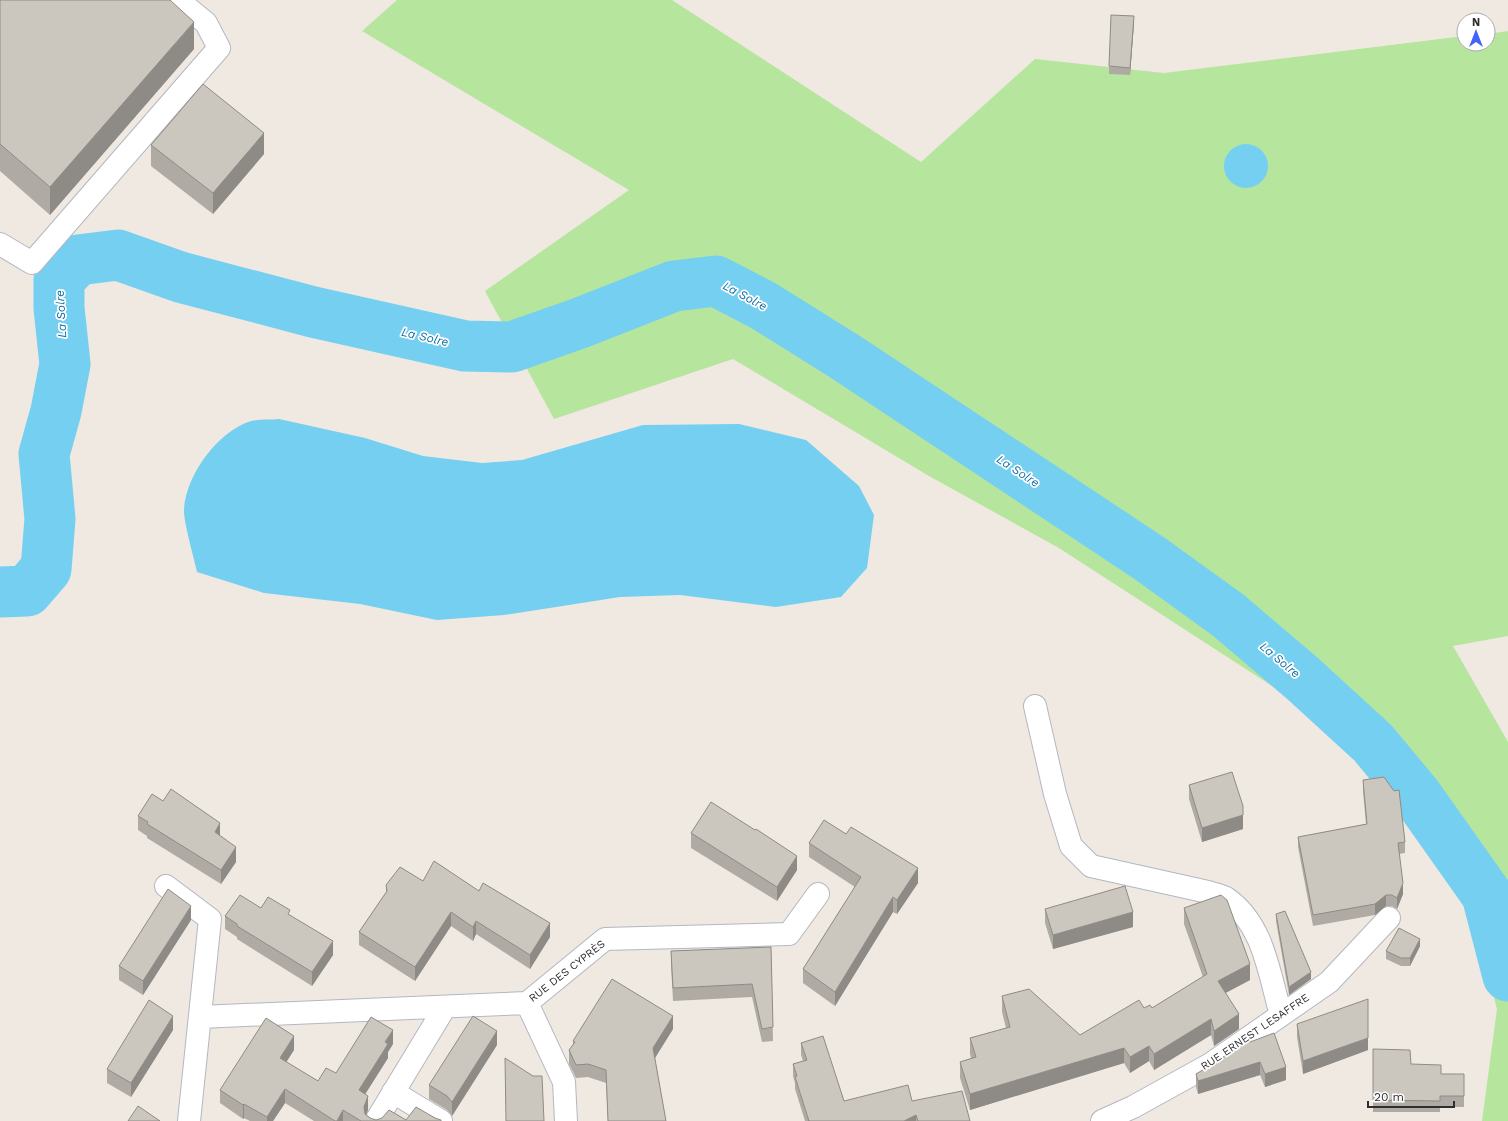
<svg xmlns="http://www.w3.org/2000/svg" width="1508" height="1121" font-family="'Work Sans',sans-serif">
  <rect width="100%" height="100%" fill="#efe9e1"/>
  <path fill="#b6e59e" d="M 397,0 L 672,0 L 921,162 L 1035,59 L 1164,73 L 1464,36 L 1464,44 L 1488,44 L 1488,34 L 1508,31 L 1508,636 L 1453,646 L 1508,742 L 1508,1121 L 1482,1121 L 1497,1009 L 1472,910 L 1447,839 L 1295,701 L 1059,548 L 929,476 L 733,359 L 554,419 L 485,291 L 629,190 L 362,31 Z"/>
  <path fill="#75cff0" d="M1224 166a22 22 0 1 1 44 0a22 22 0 1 1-44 0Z
    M 279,419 L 365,438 L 423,456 L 482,463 L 522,460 L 643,425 L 739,424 L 806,440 L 859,486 L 874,515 L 867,568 L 841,597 L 776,607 L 680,595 L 620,597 L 504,615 L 437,620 L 360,604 L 264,593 L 197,572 C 194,558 183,520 184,509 C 186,475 218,431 251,421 C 260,419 270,420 279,419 Z"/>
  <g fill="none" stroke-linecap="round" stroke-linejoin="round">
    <path stroke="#75cff0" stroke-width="51" d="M 0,592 L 27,591 L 46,569 L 50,519 L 44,454 L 56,411 L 65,364 L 59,308 L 59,279 L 78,260 L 118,255 L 180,277 L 313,312 L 465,346 L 512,347 L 580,323 L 674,286 L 716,281 L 764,306 L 844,356 L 1149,558 L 1228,615 L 1302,678 L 1373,743 L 1417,796 L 1487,895 L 1508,976"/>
    <defs>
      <path id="minor" d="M 0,244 L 32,263 L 219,48 L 206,23 L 178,0
        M 1035,706 L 1055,794 L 1071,846 L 1091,866 L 1208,892 C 1214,894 1221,895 1226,898 C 1264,924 1269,974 1281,1015
        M 166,886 L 210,919 L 189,1121
        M 527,1003 L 564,1082 L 566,1121
        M 200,1017 L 527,1003 L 605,939 L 789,934 L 818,894
        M 393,1092 L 441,1121
        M 376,1121 L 445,1007
        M 1102,1121 L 1133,1107 L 1209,1065 L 1329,982 L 1389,918"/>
    </defs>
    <use href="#minor" stroke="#b4b7c1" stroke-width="24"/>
    <use href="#minor" stroke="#fff" stroke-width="22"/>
  </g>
  <path fill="#afaba4" d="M 0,0 L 194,49 L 50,215 L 0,171 Z
    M 1134,23 L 1130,75 L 1109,74 L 1109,66 Z
    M 151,145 L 264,154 L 213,214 L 151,166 Z
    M 1363,780 L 1405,842 L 1405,853 L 1399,854 L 1403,894 L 1397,909 L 1392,906 L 1386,906 L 1375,915 L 1313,926 L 1298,847 L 1298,837 L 1366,824 L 1363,791 Z
    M 1189,785 L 1243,829 L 1202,842 L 1189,799 Z
    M 138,816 L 220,836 L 236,862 L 221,884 L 147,838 L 147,836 L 138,830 Z
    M 755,830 L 797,870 L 777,901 L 691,848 L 691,833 Z
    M 809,843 L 918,883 L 897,914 L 893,912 L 835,1006 L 803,983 L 803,969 L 855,887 L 809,857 Z
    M 423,881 L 479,891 L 550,937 L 530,969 L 476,934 L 473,941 L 451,926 L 415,981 L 359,945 L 359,932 L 386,893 L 386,885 Z
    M 261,908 L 290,915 L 333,955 L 312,986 L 237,939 L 237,937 L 225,929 L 225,916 Z
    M 1184,908 L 1250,980 L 1225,993 L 1239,1029 L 1214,1046 L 1211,1035 L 1154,1070 L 1149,1061 L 1130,1073 L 1124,1063 L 970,1110 L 960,1078 L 960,1062 L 971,1058 L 970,1054 L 970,1038 L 1006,1028 L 1002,1012 L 1002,996 L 1080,1035 L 1144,1008 L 1152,1008 L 1203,977 L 1184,924 Z
    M 1045,909 L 1133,927 L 1053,949 L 1045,923 Z
    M 1276,914 L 1311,979 L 1289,995 L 1276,921 Z
    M 191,920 L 143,995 L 119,980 L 119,966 Z
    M 1420,946 L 1410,966 L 1401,966 L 1386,959 L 1386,951 Z
    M 771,947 L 773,1041 L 762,1042 L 752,997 L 673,1001 L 671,965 L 671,951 Z
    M 1297,1024 L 1368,1050 L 1303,1074 L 1297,1037 Z
    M 673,1029 L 655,1058 L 666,1121 L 608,1121 L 606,1083 L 588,1077 L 576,1078 L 569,1064 L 569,1050 L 573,1046 L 573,1041 Z
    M 173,1030 L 131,1097 L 107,1083 L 107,1069 Z
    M 1250,1042 L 1286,1080 L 1265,1087 L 1260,1075 L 1198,1094 L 1196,1087 L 1196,1074 Z
    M 801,1043 L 844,1101 L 912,1101 L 970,1121 L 805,1121 L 795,1089 L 795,1083 L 793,1076 L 793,1064 L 803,1061 L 801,1055 Z
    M 393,1044 L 388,1052 L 388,1058 L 365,1094 L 368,1110 L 366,1114 L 370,1118 L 376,1120 L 406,1120 L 435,1118 L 441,1121 L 314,1121 L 285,1103 L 273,1121 L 250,1121 L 244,1118 L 243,1119 L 220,1103 L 220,1090 L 294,1050 L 286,1062 L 318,1081 L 336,1073 Z
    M 497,1045 L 452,1116 L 447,1110 L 429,1099 L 429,1085 Z
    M 1373,1049 L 1411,1064 L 1441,1074 L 1464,1085 L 1464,1107 L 1440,1107 L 1440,1112 L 1373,1112 Z"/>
  <path fill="#8e8b86" d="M 1134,16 L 1134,23 L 1130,75 L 1130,68 Z
    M 194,22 L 194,49 L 50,215 L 50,187 Z
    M 264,133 L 264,154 L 213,214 L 213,193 Z
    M 1243,815 L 1243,829 L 1202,842 L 1202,828 Z
    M 220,823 L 220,837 L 215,832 Z
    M 236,847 L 236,862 L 221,884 L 221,870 Z
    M 797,856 L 797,870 L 777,901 L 777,887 Z
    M 918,868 L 918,883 L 897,914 L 897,900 Z
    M 1403,883 L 1403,894 L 1397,909 L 1397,898 Z
    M 1386,895 L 1386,906 L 1375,915 L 1375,904 Z
    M 893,897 L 893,912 L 835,1006 L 835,992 Z
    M 191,906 L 191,920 L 143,995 L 143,981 Z
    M 451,912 L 451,926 L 415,981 L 415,967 Z
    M 1133,912 L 1133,927 L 1053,949 L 1053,935 Z
    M 476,921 L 476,934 L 473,941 L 473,927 Z
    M 550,923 L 550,937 L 530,969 L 530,955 Z
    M 1420,939 L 1420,946 L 1410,966 L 1410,958 Z
    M 333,941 L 333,955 L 312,986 L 312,972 Z
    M 1250,964 L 1250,980 L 1218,997 L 1218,981 Z
    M 1311,972 L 1311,979 L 1289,995 L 1289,987 Z
    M 1239,1014 L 1239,1029 L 1214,1046 L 1214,1031 Z
    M 173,1016 L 173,1030 L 131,1097 L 131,1083 Z
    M 673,1016 L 673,1029 L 653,1061 L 653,1048 Z
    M 1211,1019 L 1211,1035 L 1154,1070 L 1154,1054 Z
    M 393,1030 L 393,1044 L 388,1052 L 388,1058 L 359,1104 L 359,1090 L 385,1042 Z
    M 497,1031 L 497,1045 L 452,1116 L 452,1102 Z
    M 294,1036 L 294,1050 L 280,1072 L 280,1058 Z
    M 1368,1038 L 1368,1050 L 1303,1074 L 1303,1061 Z
    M 1149,1046 L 1149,1061 L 1130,1073 L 1130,1057 Z
    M 1124,1048 L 1124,1063 L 970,1110 L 970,1094 Z
    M 1260,1062 L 1260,1075 L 1198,1094 L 1198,1081 Z
    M 1286,1067 L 1286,1080 L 1265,1087 L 1265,1074 Z
    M 285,1089 L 285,1103 L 273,1121 L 267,1121 L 267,1117 Z
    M 368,1096 L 368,1110 L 364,1120 L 364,1107 Z
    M 244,1104 L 244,1118 L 243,1119 L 243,1105 Z
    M 343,1110 L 343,1121 L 337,1121 Z
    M 916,1115 L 916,1121 L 904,1121 Z"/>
  <path fill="#cbc7bf" stroke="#8e8b86" d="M 0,0 L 170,0 L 194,22 L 50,187 L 0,144 Z
    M 1111,15 L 1134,16 L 1130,68 L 1109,66 Z
    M 203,84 L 264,133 L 213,193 L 151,145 Z
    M 1232,772 L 1243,806 L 1243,815 L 1202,828 L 1189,785 Z
    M 1384,777 L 1394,791 L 1399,790 L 1405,842 L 1398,843 L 1403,883 L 1397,898 L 1392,895 L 1386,895 L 1375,904 L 1313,915 L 1298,837 L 1367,824 L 1363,780 Z
    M 171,789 L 220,823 L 215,832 L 236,847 L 221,870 L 147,824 L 148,822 L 138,816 L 152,794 L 163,801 Z
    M 711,802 L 755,830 L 756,829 L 797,856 L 777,887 L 691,833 Z
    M 824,820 L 846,834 L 851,827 L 918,868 L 897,900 L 893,897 L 835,992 L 803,969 L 861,877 L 809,843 Z
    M 434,861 L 479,891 L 483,883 L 550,923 L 530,955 L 476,921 L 473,927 L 451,912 L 415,967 L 359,932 L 387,891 L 386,885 L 400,867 L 423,881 Z
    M 1125,886 L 1133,912 L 1053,935 L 1045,909 Z
    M 168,889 L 191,906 L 143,981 L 119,966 Z
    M 240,895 L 261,908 L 268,897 L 290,910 L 288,914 L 333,941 L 312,972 L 237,926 L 237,924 L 225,916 Z
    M 1221,895 L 1227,900 L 1250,964 L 1218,981 L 1239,1014 L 1214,1031 L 1211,1019 L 1154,1054 L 1149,1046 L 1130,1057 L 1124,1048 L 970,1094 L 960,1062 L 976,1057 L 970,1038 L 1010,1027 L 1002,996 L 1029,989 L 1080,1035 L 1139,1000 L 1144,1008 L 1150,1005 L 1152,1008 L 1207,974 L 1184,908 Z
    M 1285,911 L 1311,972 L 1289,987 L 1276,914 Z
    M 1399,928 L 1420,939 L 1410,958 L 1401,958 L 1386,951 Z
    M 771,947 L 773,1027 L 762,1029 L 752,984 L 673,988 L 671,951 Z
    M 612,979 L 673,1016 L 653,1048 L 666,1121 L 608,1121 L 606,1070 L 588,1064 L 576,1065 L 569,1050 L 575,1042 L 573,1041 Z
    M 1368,999 L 1368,1038 L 1303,1061 L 1297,1024 Z
    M 149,1000 L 173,1016 L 131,1083 L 107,1069 Z
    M 473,1016 L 497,1031 L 452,1102 L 447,1096 L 429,1085 Z
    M 371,1017 L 393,1030 L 385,1042 L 388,1044 L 359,1090 L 368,1096 L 364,1107 L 365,1114 L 370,1118 L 376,1120 L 382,1118 L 389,1110 L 406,1120 L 416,1107 L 435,1118 L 441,1120 L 441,1121 L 361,1121 L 343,1110 L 337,1121 L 335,1121 L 285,1089 L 267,1117 L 244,1104 L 243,1105 L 220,1090 L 266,1018 L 294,1036 L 280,1058 L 318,1081 L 326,1068 L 336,1073 Z
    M 1274,1033 L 1286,1067 L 1265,1074 L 1260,1062 L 1198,1081 L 1196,1074 L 1216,1062 L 1249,1039 L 1250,1042 Z
    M 823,1036 L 844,1101 L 908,1085 L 912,1101 L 962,1091 L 970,1121 L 918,1121 L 916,1115 L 904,1121 L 808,1121 L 809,1121 L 795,1077 L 797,1076 L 793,1064 L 807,1060 L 801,1043 Z
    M 1373,1049 L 1410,1050 L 1411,1064 L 1441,1065 L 1441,1074 L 1464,1074 L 1464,1096 L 1440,1096 L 1440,1101 L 1373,1100 Z
    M 505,1058 L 533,1076 L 542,1076 L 544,1121 L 506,1121 Z
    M 138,1106 L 160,1121 L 128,1121 Z"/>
  <g text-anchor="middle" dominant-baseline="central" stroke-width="3.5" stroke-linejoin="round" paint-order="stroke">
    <g font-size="11" fill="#2e2e2e" stroke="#fff">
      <text transform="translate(567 971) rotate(-38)">RUE DES CYPRÈS</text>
      <text transform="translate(1255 1032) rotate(-34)">RUE ERNEST LESAFFRE</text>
    </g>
    <g font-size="12" font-style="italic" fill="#0d6fa3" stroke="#fff">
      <text transform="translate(745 296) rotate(28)">La Solre</text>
      <text transform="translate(61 314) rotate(-93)">La Solre</text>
      <text transform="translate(425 337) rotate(13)">La Solre</text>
      <text transform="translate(1018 471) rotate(33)">La Solre</text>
      <text transform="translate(1280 660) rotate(40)">La Solre</text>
    </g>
  </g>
  <g transform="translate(1476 32)"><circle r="19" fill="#ffffff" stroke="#ababab"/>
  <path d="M0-3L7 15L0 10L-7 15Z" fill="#4264fb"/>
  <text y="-6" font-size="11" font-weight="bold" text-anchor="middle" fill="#2e2e2e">N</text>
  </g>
  <path d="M1368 1101v6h86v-6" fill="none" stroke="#2e2e2e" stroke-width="2"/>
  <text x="1374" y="1101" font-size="12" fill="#2e2e2e" stroke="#ffffff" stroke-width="3" paint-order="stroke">20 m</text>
</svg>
